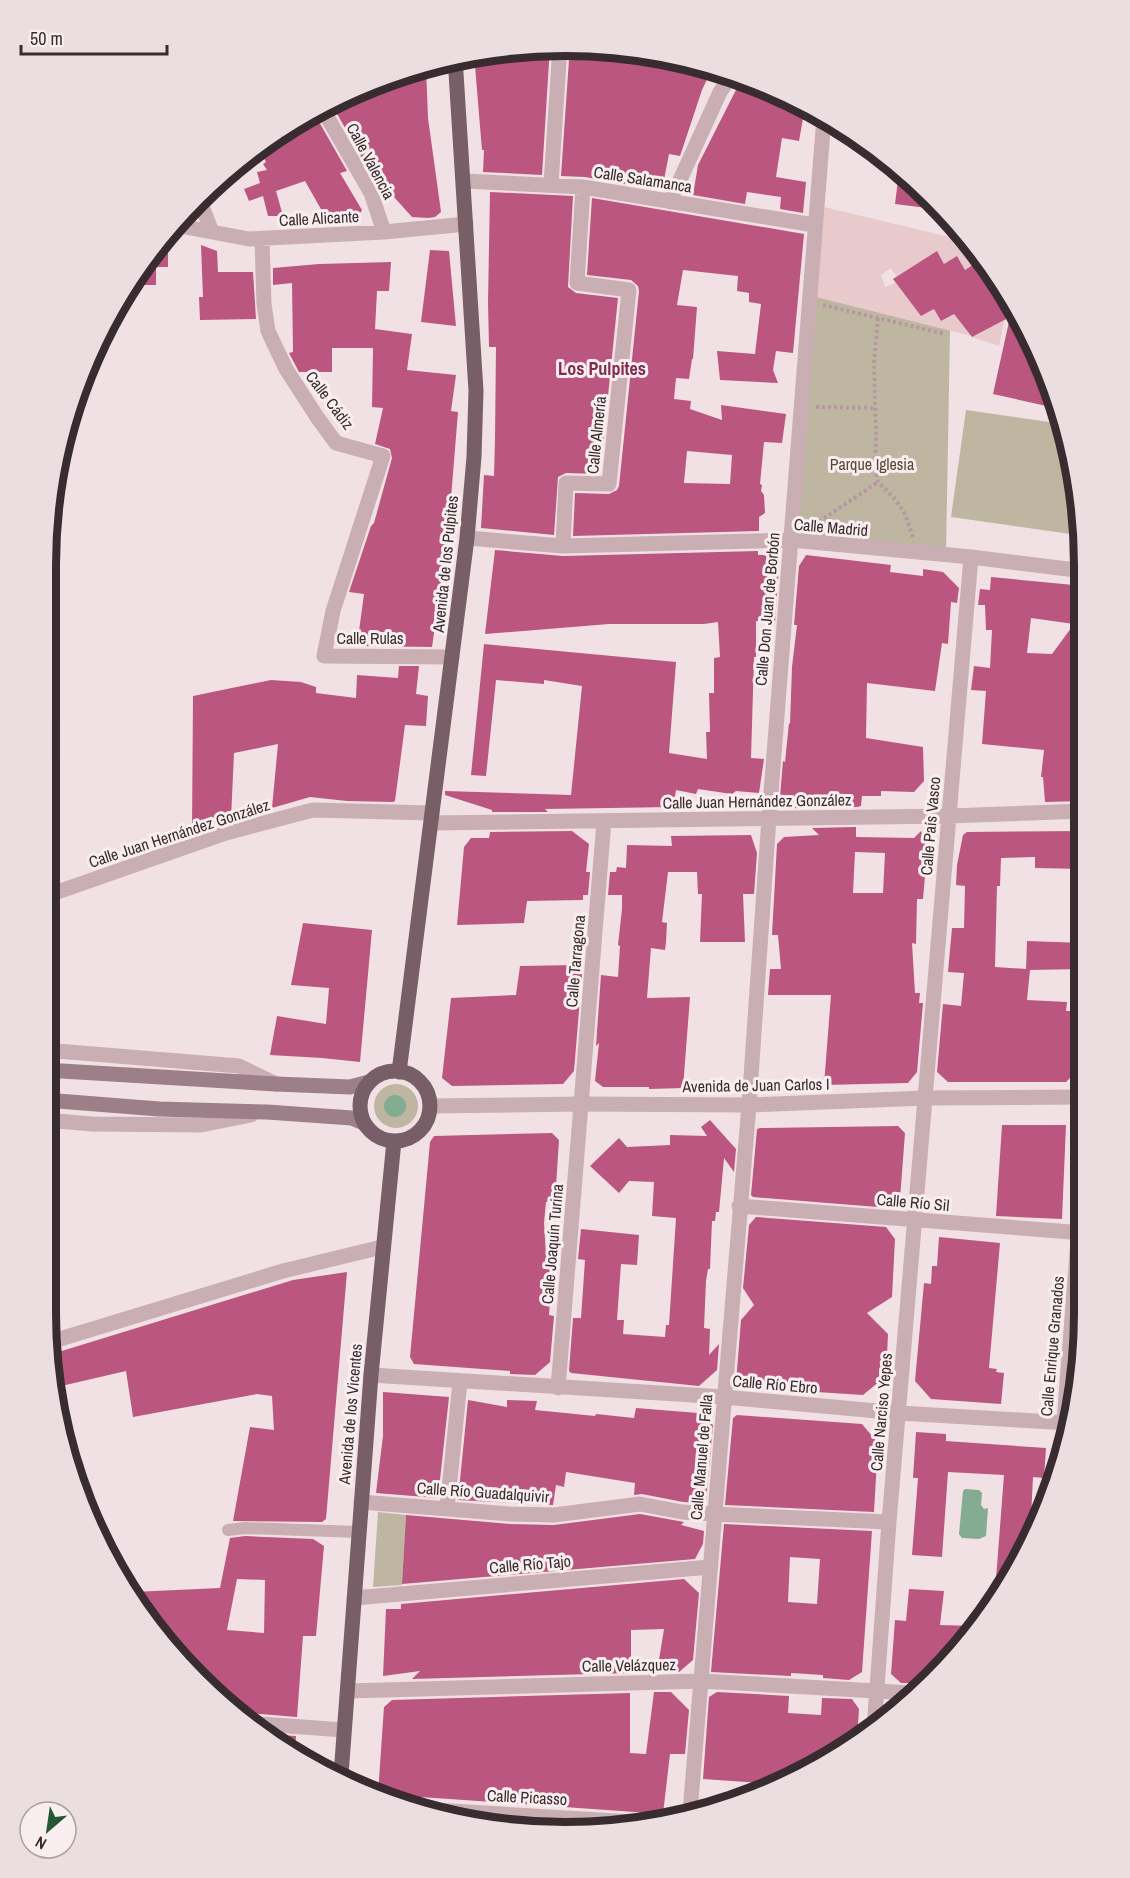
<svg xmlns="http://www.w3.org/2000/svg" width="1130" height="1878" font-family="'Archivo Narrow',sans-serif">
  <rect width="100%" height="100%" fill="#f1e1e4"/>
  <path fill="#bfb6a2" d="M 809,295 L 950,330 L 946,555 L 791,540 Z
    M 966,410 L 1063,424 L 1084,536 L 951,517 Z
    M374 1106a22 22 0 1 1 44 0a22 22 0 1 1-44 0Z
    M 378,1512 L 406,1515 L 402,1585 L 373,1587 Z"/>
  <path fill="#e8cacd" d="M 816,205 L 970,242 L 982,259 L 965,270 L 957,256 L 944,264 L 937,251 L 897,277 L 891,268 L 881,275 L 885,287 L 896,282 L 921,316 L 934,309 L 941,320 L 954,314 L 971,336 L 809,295 Z
    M 1009,297 L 999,346 L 972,337 L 997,324 L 990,312 Z"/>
  <path fill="#83ac92" d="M384 1106a11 11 0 1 1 22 0a11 11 0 1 1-22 0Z
    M 965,1489 L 979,1490 L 982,1493 L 981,1505 L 984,1509 L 988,1508 L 986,1536 L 979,1539 L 962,1538 L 959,1534 L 963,1491 Z"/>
  <path fill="#bb5681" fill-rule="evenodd" d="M 570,45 L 667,55 L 712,69 L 702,90 L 680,156 L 669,154 L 662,190 L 585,177 L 561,176 Z
    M 550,46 L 542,175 L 483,172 L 484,150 L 482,150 L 474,54 Z
    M 426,67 L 428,118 L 441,212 L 435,217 L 428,218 L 412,217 L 367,167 L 331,103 L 366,84 Z
    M 742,78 L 764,85 L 805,107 L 799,141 L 782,138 L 776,177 L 806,182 L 803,213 L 780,209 L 781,197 L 747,192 L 745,204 L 693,195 L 698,165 Z
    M 314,113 L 347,171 L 340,173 L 362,210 L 357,218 L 326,218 L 305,181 L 276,191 L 283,216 L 268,216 L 263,196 L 249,201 L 244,189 L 260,183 L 257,172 L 267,170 L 263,164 L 266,162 L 260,151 L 278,132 Z
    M 899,172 L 943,210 L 895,204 Z
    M 490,192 L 573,196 L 568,287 L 576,293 L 618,298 L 600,474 L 566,473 L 558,477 L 554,535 L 481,528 L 484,475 L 494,476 L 495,439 L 496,347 L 489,347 L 488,302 Z
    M 592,198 L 804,234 L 793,353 L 776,351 L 773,370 L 778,383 L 720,380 L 717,351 L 755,354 L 761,304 L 749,302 L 749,293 L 737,291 L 738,276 L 683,270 L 677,305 L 697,307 L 693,359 L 692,359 L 689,379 L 676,378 L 674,399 L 691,401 L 690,409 L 722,420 L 721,405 L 786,414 L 782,443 L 764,442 L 760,484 L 762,485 L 761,491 L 764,495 L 765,513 L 759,517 L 759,531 L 573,536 L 575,493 L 609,494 L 617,490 L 619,486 L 639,291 L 638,286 L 631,280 L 587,275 ZM 687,451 L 732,455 L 730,484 L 684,483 Z
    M 168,233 L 168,267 L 156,267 L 156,285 L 128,285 L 133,276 Z
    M 201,245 L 217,251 L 218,272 L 253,272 L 256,319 L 200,320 L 199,297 L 203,297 Z
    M 430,250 L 449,251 L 456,326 L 421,322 Z
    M 937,251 L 944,264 L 957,256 L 965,270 L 982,259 L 1016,305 L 1058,398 L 1060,409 L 993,394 L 1010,317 L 972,337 L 954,314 L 941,321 L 934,309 L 921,316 L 893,279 Z
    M 391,262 L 389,291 L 377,291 L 375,329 L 412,334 L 407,370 L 456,375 L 451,411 L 458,412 L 448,535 L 432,647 L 357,646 L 364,594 L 349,592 L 371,526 L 374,523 L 392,458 L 390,449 L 375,444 L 383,408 L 372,407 L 373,348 L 332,348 L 332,372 L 299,372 L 289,353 L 293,352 L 292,283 L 273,285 L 273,268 L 319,264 Z
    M 495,550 L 563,556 L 758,551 L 758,555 L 769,555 L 779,566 L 775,623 L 756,621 L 756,657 L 754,657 L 751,758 L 764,759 L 759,793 L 736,791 L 732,794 L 698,789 L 696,794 L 676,790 L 673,807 L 545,809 L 548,812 L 492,812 L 492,810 L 445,795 L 445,791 L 571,795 L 582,686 L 544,680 L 544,684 L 496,680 L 486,776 L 471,775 L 484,644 L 676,662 L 669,753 L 707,759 L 706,732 L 710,732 L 709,693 L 714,693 L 714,658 L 720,657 L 718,622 L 704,624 L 609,624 L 485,634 Z
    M 806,555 L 891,565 L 890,572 L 923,576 L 923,569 L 943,572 L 959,588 L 957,603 L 951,602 L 948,644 L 942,643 L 935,691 L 867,683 L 866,738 L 923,747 L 924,781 L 914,792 L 881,791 L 881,796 L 862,796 L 861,806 L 857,807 L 792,808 L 780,797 L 783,761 L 785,762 L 789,723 L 790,724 L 792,667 L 797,625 L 794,625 L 799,566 Z
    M 991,577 L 1084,586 L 1084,801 L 1045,802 L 1043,777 L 1041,777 L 1044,750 L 982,744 L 986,691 L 971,690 L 974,666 L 990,668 L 992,630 L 986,630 L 985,605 L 978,605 L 980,589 L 990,590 ZM 1031,618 L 1074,624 L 1052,654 L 1027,653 Z
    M 399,666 L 419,666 L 416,694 L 428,696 L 426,726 L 405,725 L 395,801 L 393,802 L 347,801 L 310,797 L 272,808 L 278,744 L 234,753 L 231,819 L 192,829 L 193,696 L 271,680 L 301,682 L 316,687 L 316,693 L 356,698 L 357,675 L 398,678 Z
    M 856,827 L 856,837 L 914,838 L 921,831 L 933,864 L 926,864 L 923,899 L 917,899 L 916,944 L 912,943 L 915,993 L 920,993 L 919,1003 L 923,1003 L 917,1072 L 908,1083 L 824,1085 L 831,995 L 768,995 L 770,969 L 781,969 L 778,935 L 772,935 L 777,844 L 784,837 L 819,835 L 812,828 ZM 855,852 L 885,853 L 883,893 L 853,893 Z
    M 572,831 L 589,844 L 586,872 L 590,872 L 588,895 L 583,895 L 583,900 L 527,901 L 524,923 L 457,925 L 464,847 L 471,838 L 489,838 L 490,832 Z
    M 1084,831 L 1084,869 L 1035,868 L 1035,857 L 1001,858 L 1000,886 L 997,886 L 995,967 L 1026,969 L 1027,941 L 1084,943 L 1082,969 L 1030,970 L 1027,1000 L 1067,1002 L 1066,1011 L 1079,1011 L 1075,1073 L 1066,1082 L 948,1082 L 937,1072 L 943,1004 L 961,1006 L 964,973 L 948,972 L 952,928 L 964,928 L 965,886 L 956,885 L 957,865 L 963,835 L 967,832 Z
    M 751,835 L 757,853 L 754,894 L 743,894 L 745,942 L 700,942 L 702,894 L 698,894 L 697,872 L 668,872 L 662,922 L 667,923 L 666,942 L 665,950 L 651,948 L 647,998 L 690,997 L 683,1088 L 649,1089 L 649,1087 L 603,1087 L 595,1081 L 599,1043 L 596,1046 L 601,975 L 618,977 L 620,946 L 618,945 L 622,909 L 622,895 L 608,895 L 610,872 L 616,872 L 617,867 L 626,868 L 627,845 L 672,846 L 671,836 Z
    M 303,923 L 372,930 L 360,1062 L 322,1058 L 270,1055 L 277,1016 L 326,1024 L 329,988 L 291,985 Z
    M 577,965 L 576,973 L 582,974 L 574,1071 L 563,1084 L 452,1086 L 442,1078 L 451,998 L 516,995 L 520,966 Z
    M 710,1120 L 736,1149 L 734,1172 L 724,1158 L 719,1212 L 716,1212 L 715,1221 L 712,1221 L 710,1269 L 708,1269 L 706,1281 L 704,1328 L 710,1329 L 709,1355 L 719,1344 L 717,1370 L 699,1386 L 571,1373 L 569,1371 L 573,1318 L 581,1318 L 585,1260 L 578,1259 L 581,1229 L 639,1235 L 637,1265 L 621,1264 L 617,1320 L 624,1320 L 623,1334 L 665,1337 L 666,1325 L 669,1325 L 676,1218 L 652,1216 L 654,1182 L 629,1181 L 619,1193 L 590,1166 L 619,1138 L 627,1147 L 670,1145 L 670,1135 L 707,1136 L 701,1127 Z
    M 1002,1125 L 1066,1125 L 1062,1219 L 996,1216 Z
    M 898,1126 L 905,1133 L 900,1199 L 890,1208 L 753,1197 L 751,1195 L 757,1129 L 760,1128 Z
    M 552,1133 L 559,1140 L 555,1202 L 546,1202 L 544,1223 L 546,1256 L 553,1257 L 549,1315 L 554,1316 L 550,1362 L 535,1375 L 510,1374 L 510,1371 L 414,1364 L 410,1357 L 430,1142 L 434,1136 Z
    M 756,1217 L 886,1227 L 895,1239 L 892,1297 L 867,1313 L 888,1334 L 886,1376 L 863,1395 L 738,1387 L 736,1383 L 741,1320 L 754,1305 L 743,1288 L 749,1225 Z
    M 939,1237 L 1000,1243 L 989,1368 L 997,1369 L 996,1372 L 1004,1373 L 1001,1404 L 931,1399 L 915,1381 L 924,1283 L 931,1284 L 932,1266 L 937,1266 Z
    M 347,1272 L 326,1519 L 322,1522 L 233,1521 L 250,1427 L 274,1430 L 272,1396 L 257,1394 L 133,1417 L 126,1371 L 57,1387 L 52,1354 L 293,1280 Z
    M 383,1392 L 449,1397 L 438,1498 L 376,1493 L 383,1436 Z
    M 468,1400 L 507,1407 L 507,1400 L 537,1401 L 535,1410 L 595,1416 L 596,1414 L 634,1418 L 636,1408 L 698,1413 L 713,1425 L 706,1501 L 702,1501 L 700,1503 L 683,1502 L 642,1494 L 634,1495 L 635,1483 L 566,1472 L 564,1487 L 556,1485 L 553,1505 L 458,1500 Z
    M 737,1415 L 862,1424 L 878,1443 L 874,1512 L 725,1505 L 733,1418 Z
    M 916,1432 L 946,1434 L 946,1441 L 1046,1448 L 1044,1478 L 1033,1477 L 1030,1537 L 994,1605 L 1004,1475 L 948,1472 L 942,1557 L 912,1555 L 918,1478 L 913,1478 Z
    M 640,1514 L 684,1522 L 681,1525 L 704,1531 L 703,1544 L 695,1559 L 402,1584 L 406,1515 L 510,1524 L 554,1525 Z
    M 724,1524 L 872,1531 L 862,1672 L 849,1680 L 823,1678 L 823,1675 L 791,1673 L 791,1676 L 711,1672 ZM 790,1557 L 820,1559 L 817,1604 L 788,1602 Z
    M 245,1536 L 313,1539 L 324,1546 L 316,1636 L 303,1636 L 297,1717 L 247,1713 L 239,1716 L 152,1629 L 132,1592 L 220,1588 L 230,1538 ZM 237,1579 L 265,1580 L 264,1633 L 227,1630 Z
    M 684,1579 L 699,1593 L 693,1660 L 679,1672 L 657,1672 L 664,1629 L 631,1630 L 631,1673 L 412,1679 L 420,1671 L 383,1676 L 386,1609 L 401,1609 L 401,1604 Z
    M 909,1589 L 944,1591 L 940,1625 L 975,1626 L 919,1686 L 913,1683 L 901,1683 L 891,1674 L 895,1620 L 906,1621 Z
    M 654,1692 L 671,1692 L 689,1710 L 685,1754 L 670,1754 L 663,1814 L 378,1794 L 384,1707 L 392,1700 L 630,1693 L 630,1753 L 646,1754 Z
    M 717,1692 L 789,1696 L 788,1713 L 821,1715 L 822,1698 L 852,1699 L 859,1709 L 857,1739 L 773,1784 L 703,1779 L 709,1697 Z
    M 264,1734 L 296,1736 L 295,1750 Z"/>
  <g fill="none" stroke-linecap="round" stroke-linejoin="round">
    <path stroke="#b5989f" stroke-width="4" stroke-dasharray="3 3" stroke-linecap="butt" d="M 823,305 L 945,334
      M 878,318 L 874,362 L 876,436 L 875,464 L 878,482 L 895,499 L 905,514 L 913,537
      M 816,407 L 875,408
      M 814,525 L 878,482"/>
    <path stroke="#c9aeb4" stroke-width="12" d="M 228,1530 L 245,1528 L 359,1532"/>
    <path stroke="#c9aeb4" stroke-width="15" d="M 322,108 L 371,193 L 384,232
      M 464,181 L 583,187 L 814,225
      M 551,184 L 560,46
      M 198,196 L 212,232
      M 670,202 L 720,92 L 732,75
      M 175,225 L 249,239 L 384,232 L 466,224
      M 262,239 L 264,304 L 268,331 L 286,369 L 317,417 L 336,443 L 383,456 L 333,611 L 324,656 L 452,657
      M 467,538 L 563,546 L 791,540 L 971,557 L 1084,571
      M 563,546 L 566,483 L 609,484 L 629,290 L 577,283 L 583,187
      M 431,823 L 949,816 L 1084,811
      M 46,896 L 226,833 L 313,810 L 432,813
      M 45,1050 L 239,1066 L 276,1084
      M 45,1120 L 92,1124 L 201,1125 L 251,1115
      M 739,1206 L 1084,1233
      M 50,1342 L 283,1271 L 382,1247
      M 371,1375 L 724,1397 L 899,1413 L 1069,1423
      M 558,1388 L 604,821
      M 1061,1462 L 1084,1161
      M 361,1502 L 511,1514 L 554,1515 L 640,1504 L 682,1512 L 714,1514 L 889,1522
      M 447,1509 L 460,1382
      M 354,1598 L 710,1567
      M 348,1691 L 701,1681 L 912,1693
      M 246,1723 L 344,1730
      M 874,1729 L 889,1522 L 971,557
      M 419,1809 L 633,1822
      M 690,1812 L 749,1105 L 769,818 L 824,117"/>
    <path stroke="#c9aeb4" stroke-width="15" d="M 430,1106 L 582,1104 L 749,1105 L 925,1098 L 1084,1097"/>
    <path stroke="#9c7f88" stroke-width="15" d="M 45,1070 L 276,1084 L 350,1087 L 369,1082
      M 45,1100 L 159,1109 L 267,1112 L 352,1118 L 364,1123"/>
    <path stroke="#785e67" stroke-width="15" d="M360 1106a35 35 0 1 1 70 0a35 35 0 1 1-70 0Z
      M 399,1072 L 467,538 L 474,457 L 476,391 L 455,57
      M 341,1775 L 371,1375 L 394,1141"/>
  </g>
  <g text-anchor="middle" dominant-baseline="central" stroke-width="6" stroke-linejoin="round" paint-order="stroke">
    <g font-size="16" fill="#382c30" stroke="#f9eeef">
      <text transform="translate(371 161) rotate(62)">Calle Valencia</text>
      <text transform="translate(643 179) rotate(9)">Calle Salamanca</text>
      <text transform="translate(319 218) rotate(-3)">Calle Alicante</text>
      <text transform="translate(330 400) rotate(53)">Calle Cádiz</text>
      <text transform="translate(596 435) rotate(-84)">Calle Almería</text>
      <text transform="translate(831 527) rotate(5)">Calle Madrid</text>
      <text transform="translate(445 564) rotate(-84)">Avenida de los Pulpites</text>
      <text transform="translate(767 609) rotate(-85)">Calle Don Juan de Borbón</text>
      <text x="370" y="638">Calle Rulas</text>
      <text transform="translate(757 801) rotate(-1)">Calle Juan Hernández González</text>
      <text transform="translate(930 826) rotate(-85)">Calle País Vasco</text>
      <text transform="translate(179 833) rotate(-18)">Calle Juan Hernández González</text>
      <text transform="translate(575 961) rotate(-85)">Calle Tarragona</text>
      <text transform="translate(756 1085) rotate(-1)">Avenida de Juan Carlos I</text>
      <text transform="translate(913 1202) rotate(5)">Calle Río Sil</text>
      <text transform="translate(552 1244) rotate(-85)">Calle Joaquín Turina</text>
      <text transform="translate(1052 1346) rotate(-85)">Calle Enrique Granados</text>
      <text transform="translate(775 1384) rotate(5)">Calle Río Ebro</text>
      <text transform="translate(881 1412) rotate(-85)">Calle Narciso Yepes</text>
      <text transform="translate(350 1414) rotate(-85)">Avenida de los Vicentes</text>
      <text transform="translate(701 1457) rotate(-85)">Calle Manuel de Falla</text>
      <text transform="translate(483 1492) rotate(4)">Calle Río Guadalquivir</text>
      <text transform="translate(530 1564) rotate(-5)">Calle Río Tajo</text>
      <text transform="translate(629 1665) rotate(-1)">Calle Velázquez</text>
      <text transform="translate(527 1797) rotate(3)">Calle Picasso</text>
    </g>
    <g font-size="16" fill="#544a32" stroke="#f9eeef">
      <text x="872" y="464">Parque Iglesia</text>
    </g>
    <g font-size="18" font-weight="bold" fill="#802c50" stroke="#f9eeef">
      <text x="602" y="368">Los Pulpites</text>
    </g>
  </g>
  <path d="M0 0H1130V1878H0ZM565 56H565A509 509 0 0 1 1074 565V1313A509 509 0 0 1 565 1822H565A509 509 0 0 1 56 1313V565A509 509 0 0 1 565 56Z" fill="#eadee0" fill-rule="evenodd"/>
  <path fill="none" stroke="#382c30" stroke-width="8" d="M565 56H565A509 509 0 0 1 1074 565V1313A509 509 0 0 1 565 1822H565A509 509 0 0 1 56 1313V565A509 509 0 0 1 565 56Z"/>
  <g transform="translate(48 1830) rotate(209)"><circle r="28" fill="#f9eeef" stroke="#aca0a3" stroke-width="1.5"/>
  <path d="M0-4.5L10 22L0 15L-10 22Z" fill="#255638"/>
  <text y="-9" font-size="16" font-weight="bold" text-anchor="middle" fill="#382c30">N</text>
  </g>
  <path d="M21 45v9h146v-9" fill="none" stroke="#382c30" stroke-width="3"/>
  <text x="30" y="45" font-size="18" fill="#382c30" stroke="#f9eeef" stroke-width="4.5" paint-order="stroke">50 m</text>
</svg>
